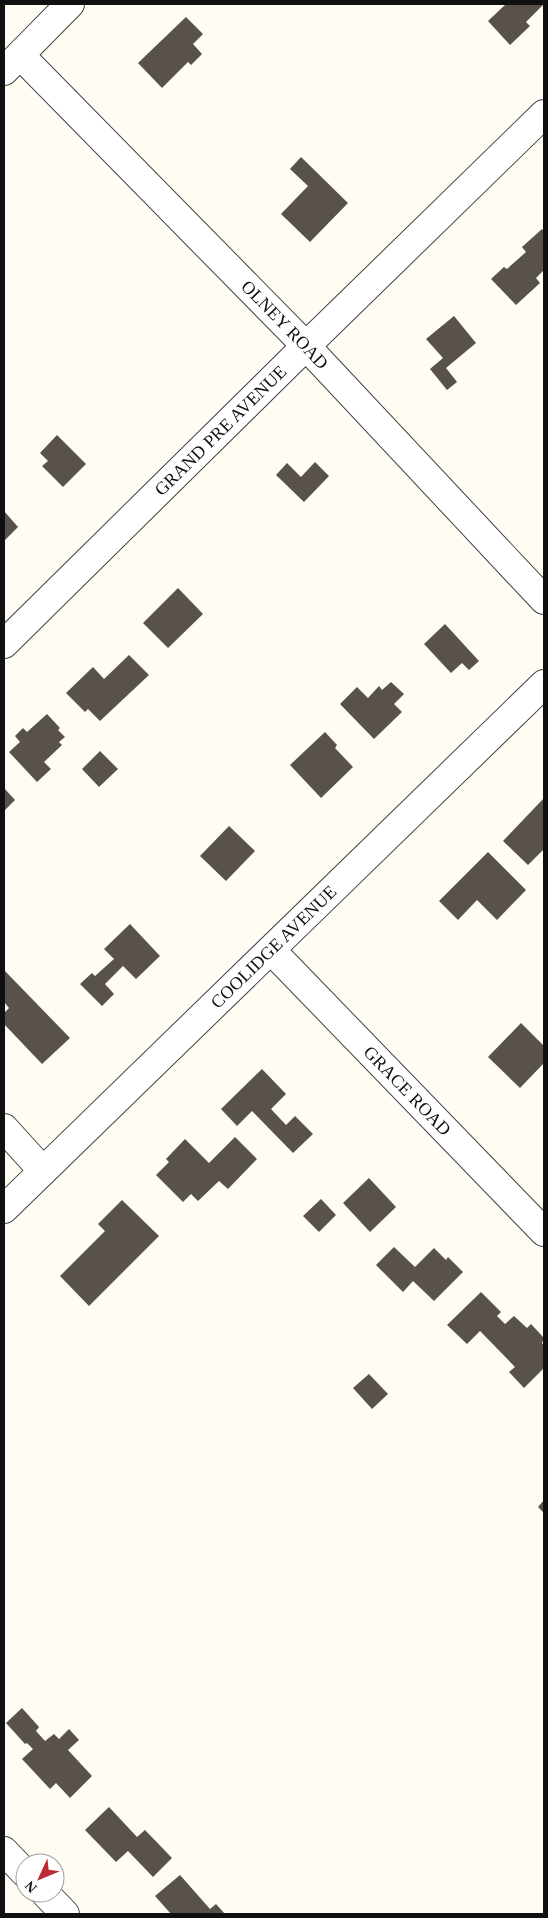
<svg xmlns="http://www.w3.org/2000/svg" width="548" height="1918" font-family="'Times New Roman',serif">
  <rect width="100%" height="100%" fill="#fffcf3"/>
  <path fill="#58514c" d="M 506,4 L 544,4 L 526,22 L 530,26 L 510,45 L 488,21 Z
    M 186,17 L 203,34 L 193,44 L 202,54 L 191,65 L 188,62 L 162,88 L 138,63 Z
    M 301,157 L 348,203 L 310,242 L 281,214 L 308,186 L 290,169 Z
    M 542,229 L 544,232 L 544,270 L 536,278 L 540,283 L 516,305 L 491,279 L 504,267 L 507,269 L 526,252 L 522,247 Z
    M 454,316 L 476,343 L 446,368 L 457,382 L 447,390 L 430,369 L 443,358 L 426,339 Z
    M 57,435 L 86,464 L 63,487 L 42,466 L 48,461 L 40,453 Z
    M 315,462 L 329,476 L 304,502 L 276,475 L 287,463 L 301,477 Z
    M 4,511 L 18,527 L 4,541 Z
    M 178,588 L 203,614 L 168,648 L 143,623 Z
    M 445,624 L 479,661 L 469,670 L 462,663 L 451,673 L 424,644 Z
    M 129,655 L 149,675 L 100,721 L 88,709 L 85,712 L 66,693 L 93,667 L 104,679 Z
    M 391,682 L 404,694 L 394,704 L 402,712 L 374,739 L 340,704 L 357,687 L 368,698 L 379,686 L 382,690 Z
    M 47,714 L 60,728 L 58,730 L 65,737 L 59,742 L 62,745 L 44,762 L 51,769 L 37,782 L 9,752 L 20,742 L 15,736 L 23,728 L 27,732 Z
    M 325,732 L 337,745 L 335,748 L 353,767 L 321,798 L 290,765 Z
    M 100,751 L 118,769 L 99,787 L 82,769 Z
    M 4,788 L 15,800 L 4,811 Z
    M 544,798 L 544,849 L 528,865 L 503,841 Z
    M 229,826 L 255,851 L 226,881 L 200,856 Z
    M 488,852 L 526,890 L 497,920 L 477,900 L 458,920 L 439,901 Z
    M 130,924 L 160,956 L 136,979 L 123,966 L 105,984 L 114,994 L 102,1006 L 80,984 L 92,973 L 95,976 L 114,959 L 104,949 Z
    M 4,970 L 70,1038 L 42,1064 L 4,1024 L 4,1013 L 9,1008 L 4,1002 Z
    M 521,1023 L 544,1046 L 544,1063 L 520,1088 L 488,1057 Z
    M 262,1069 L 286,1094 L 271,1109 L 286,1125 L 295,1116 L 313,1134 L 293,1153 L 252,1111 L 237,1126 L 221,1109 Z
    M 235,1137 L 257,1159 L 228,1189 L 219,1181 L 198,1201 L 191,1194 L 183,1202 L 156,1175 L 169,1162 L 166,1159 L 185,1139 L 209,1163 Z
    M 369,1178 L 396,1207 L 370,1232 L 343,1203 Z
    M 321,1199 L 336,1215 L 319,1232 L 303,1216 Z
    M 122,1200 L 159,1236 L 89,1306 L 60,1276 L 105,1231 L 98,1224 Z
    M 394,1247 L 415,1267 L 434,1248 L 446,1260 L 448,1257 L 463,1272 L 434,1301 L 413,1281 L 403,1292 L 376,1265 Z
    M 481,1292 L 501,1312 L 497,1316 L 505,1324 L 514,1316 L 527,1328 L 531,1324 L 544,1338 L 542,1343 L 544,1346 L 544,1368 L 524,1388 L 509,1372 L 515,1367 L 480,1331 L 467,1344 L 447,1325 Z
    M 369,1374 L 388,1394 L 372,1409 L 353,1388 Z
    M 544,1500 L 544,1513 L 538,1507 Z
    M 22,1708 L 39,1727 L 36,1731 L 45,1741 L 54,1734 L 59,1739 L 69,1729 L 79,1740 L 68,1750 L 92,1776 L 70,1798 L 56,1783 L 50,1789 L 22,1759 L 33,1749 L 27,1743 L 25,1744 L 6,1723 Z
    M 109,1807 L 137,1837 L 145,1830 L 172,1858 L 153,1877 L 128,1851 L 116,1862 L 85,1830 Z
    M 180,1875 L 210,1909 L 216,1904 L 225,1914 L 171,1914 L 155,1896 Z"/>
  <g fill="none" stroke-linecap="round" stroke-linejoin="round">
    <defs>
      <g id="minor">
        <path id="s1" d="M 20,55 L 306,346 L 544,600"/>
        <path d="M 4,71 L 70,4"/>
        <path id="s2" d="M 4,644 L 306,346 L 544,114"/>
        <path id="s3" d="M 271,950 L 544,1232"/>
        <path d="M 4,1128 L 43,1171"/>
        <path id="s4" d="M 4,1209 L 544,684"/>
        <path d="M 4,1851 L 25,1873"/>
        <path d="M 45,1893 L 65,1914"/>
      </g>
    </defs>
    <use href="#minor" stroke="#434343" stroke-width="30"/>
    <use href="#minor" stroke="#fff" stroke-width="28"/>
  </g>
  <g text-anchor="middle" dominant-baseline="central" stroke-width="5" stroke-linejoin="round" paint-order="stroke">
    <g font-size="18" fill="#101010" stroke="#fff">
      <text stroke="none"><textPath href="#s1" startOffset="378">OLNEY ROAD</textPath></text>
      <text stroke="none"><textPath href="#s2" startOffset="304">GRAND PRE AVENUE</textPath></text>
      <text stroke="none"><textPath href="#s4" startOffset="376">COOLIDGE AVENUE</textPath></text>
      <text stroke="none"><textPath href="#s3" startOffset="196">GRACE ROAD</textPath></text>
    </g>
  </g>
  <rect width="548" height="1918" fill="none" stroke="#101010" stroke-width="10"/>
  <g transform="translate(40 1878) rotate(226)"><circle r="24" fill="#ffffff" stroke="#9f9f9f"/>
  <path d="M0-4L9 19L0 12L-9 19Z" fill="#be2a33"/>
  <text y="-8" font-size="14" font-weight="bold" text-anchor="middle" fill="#101010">N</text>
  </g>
</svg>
